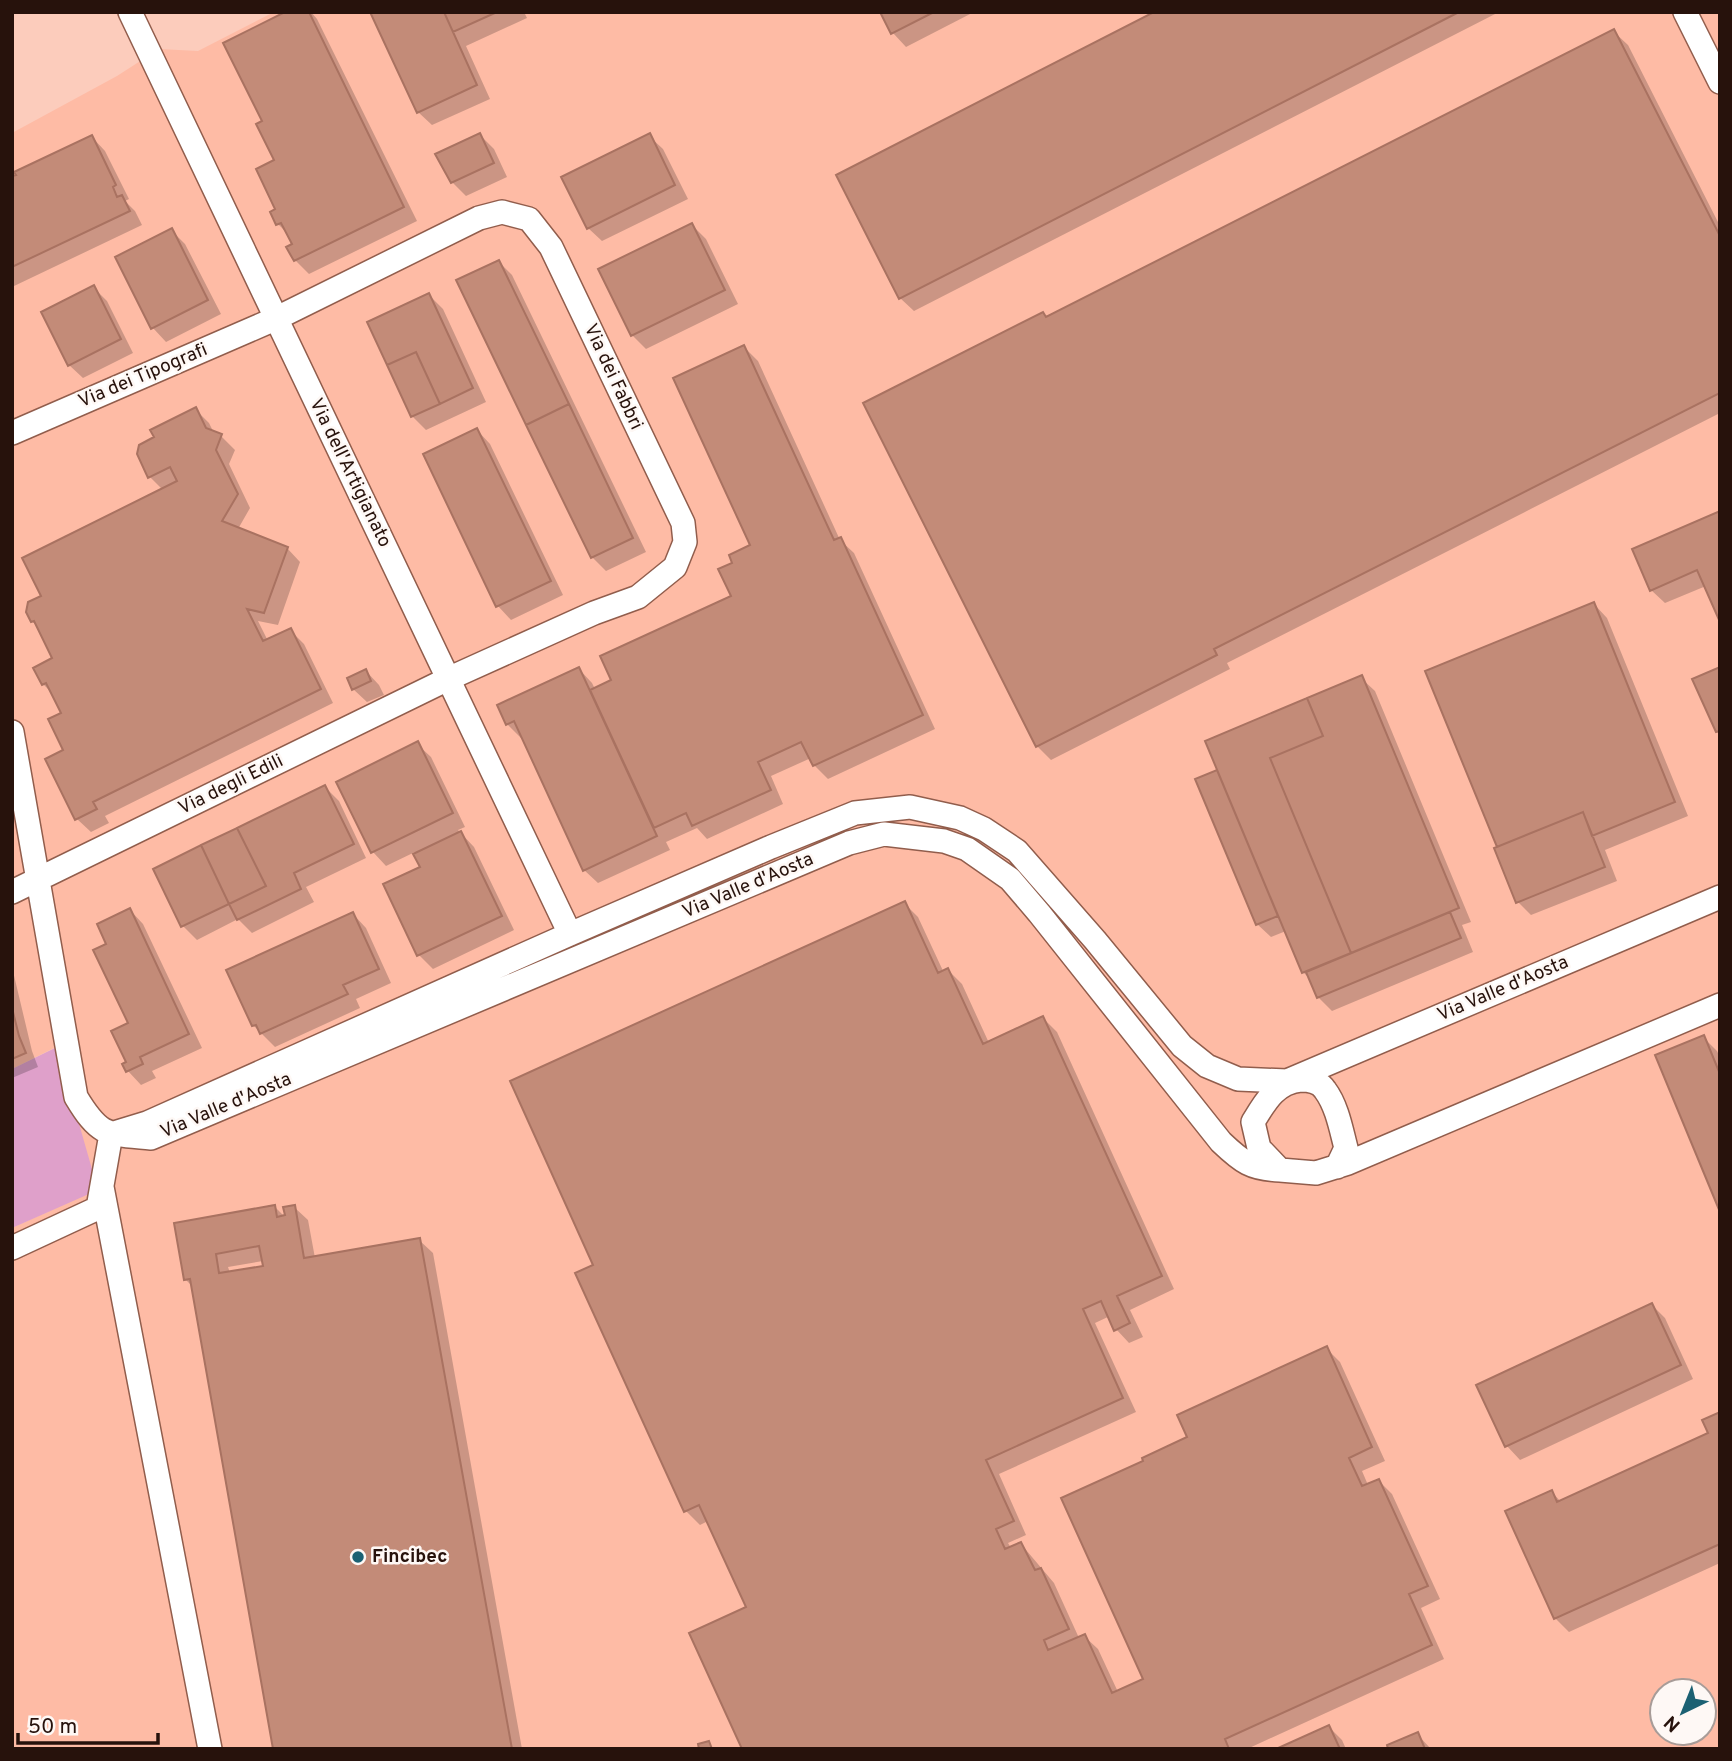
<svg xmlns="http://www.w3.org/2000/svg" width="1732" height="1761" font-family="Overpass,sans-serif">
  <rect width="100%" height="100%" fill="#fcccbc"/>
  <path fill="#febba5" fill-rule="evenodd" d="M 274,12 L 1720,12 L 1720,1749 L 12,1749 L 12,1228 L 97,1189 L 56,1047 L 12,1069 L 12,133 L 117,76 L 159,49 L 198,51 ZM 1662,1691 L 1704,1691 L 1704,1733 L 1662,1733 Z"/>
  <path fill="#dfa0ca" d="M 57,1047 L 98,1190 L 12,1228 L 12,1069 Z"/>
  <path fill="#0003" fill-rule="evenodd" d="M 289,12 L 311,12 L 317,19 L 417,221 L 309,274 L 295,260 L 294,245 L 290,236 L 278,224 L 276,161 L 264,122 Z
    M 372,12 L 524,12 L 527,18 L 466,46 L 490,99 L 432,125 L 418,112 Z
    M 882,12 L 974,12 L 906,47 L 893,33 Z
    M 1158,12 L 1499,12 L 914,311 L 900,298 Z
    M 1614,32 L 1628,45 L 1720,226 L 1720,413 L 1227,663 L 1230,669 L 1051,760 L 1037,746 L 1043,314 L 1047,318 Z
    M 480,135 L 494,149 L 507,177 L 466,196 L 452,182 Z
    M 649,136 L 663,149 L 688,199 L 602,241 L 588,228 Z
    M 92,137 L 105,151 L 129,199 L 125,201 L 135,211 L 142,225 L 12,287 L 12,178 Z
    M 692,225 L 706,239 L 738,304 L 646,349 L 632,335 Z
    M 171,230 L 185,244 L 221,314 L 166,342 L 153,328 Z
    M 499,262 L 512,275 L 646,552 L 606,571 L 592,557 Z
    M 93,287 L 107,301 L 133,353 L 83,378 L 69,365 Z
    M 429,295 L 443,309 L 486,402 L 426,430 L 412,416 Z
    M 744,347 L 758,361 L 840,540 L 854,553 L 935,729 L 828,779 L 814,765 L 811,758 L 771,776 L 783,804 L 707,839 L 697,828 L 666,842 L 670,850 L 598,883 L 584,870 L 523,737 L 521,738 L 507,724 L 579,669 L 592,683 L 595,689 L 614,681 L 733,597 L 734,564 L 753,546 Z
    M 196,410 L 209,423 L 214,433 L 221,436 L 235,450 L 229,464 L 250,508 L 238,529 L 287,548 L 300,562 L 278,625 L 258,621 L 268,641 L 290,630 L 304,644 L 333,703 L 105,816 L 109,823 L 91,832 L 77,819 L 65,750 L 63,713 L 53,694 L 43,684 L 55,659 L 41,630 L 32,621 L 43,596 L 163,490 L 150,477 Z
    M 477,430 L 490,444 L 563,595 L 511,620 L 498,606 L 425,455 Z
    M 1720,513 L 1706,586 L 1665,603 L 1651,590 Z
    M 1594,604 L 1607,618 L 1688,816 L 1605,850 L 1617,881 L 1531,915 L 1518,902 Z
    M 366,671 L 379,685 L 384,695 L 367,702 L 353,689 Z
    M 1361,678 L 1375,691 L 1471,922 L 1462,925 L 1473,952 L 1332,1011 L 1318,997 L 1311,980 L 1303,972 L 1286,931 L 1271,937 L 1257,924 L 1197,780 L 1219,771 Z
    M 417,744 L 431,757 L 465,827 L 458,830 L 474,847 L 514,930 L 433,969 L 419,955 L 422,868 L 415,852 L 386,866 L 373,852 L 338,783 Z
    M 325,787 L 339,801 L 366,858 L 306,887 L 314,902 L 252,933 L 238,919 L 197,940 L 183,926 Z
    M 904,903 L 918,917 L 944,973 L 948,970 L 962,984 L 989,1043 L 1043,1018 L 1057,1032 L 1174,1289 L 1130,1310 L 1143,1337 L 1129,1343 L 1116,1329 L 1110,1316 L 1095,1323 L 1136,1412 L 999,1474 L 1026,1535 L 1008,1543 L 1011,1548 L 1021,1544 L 1054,1583 L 1079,1638 L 1084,1636 L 1098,1649 L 1118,1692 L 1145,1680 L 1146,1461 L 1190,1438 L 1326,1348 L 1340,1362 L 1385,1461 L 1362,1471 L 1368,1485 L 1379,1481 L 1392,1494 L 1440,1599 L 1421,1608 L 1444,1659 L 1247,1749 L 744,1749 L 748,1608 L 708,1521 L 700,1525 L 686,1511 L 595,1266 Z
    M 130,910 L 143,924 L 202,1048 L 152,1071 L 156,1078 L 141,1085 L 128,1071 L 125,1065 L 129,1063 L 130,1024 L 108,944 Z
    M 353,914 L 366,928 L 391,983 L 356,999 L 360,1008 L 275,1047 L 253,1025 Z
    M 12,967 L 32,1051 L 38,1067 L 12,1078 Z
    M 1704,1038 L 1717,1051 L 1720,1057 L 1720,1207 Z
    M 275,1207 L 287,1219 L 294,1207 L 308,1220 L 315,1258 L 419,1240 L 433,1253 L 522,1749 L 275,1749 L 193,1287 L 185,1279 L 176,1224 ZM 263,1261 L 265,1267 L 230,1273 L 228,1267 Z
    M 1652,1305 L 1665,1318 L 1693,1379 L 1520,1460 L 1507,1446 Z
    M 1720,1414 L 1720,1563 L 1569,1632 L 1555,1618 L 1507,1512 L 1552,1492 L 1561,1502 L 1711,1434 Z
    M 1329,1727 L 1342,1740 L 1346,1749 L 1280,1749 Z
    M 1417,1734 L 1431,1749 L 1390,1749 Z"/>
  <path fill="#c38b78" stroke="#a97261" stroke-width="2" fill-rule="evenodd" d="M 285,12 L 309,12 L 404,207 L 294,261 L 286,247 L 292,244 L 281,223 L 276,225 L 270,212 L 275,209 L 256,169 L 274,160 L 256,124 L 262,121 L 223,43 Z
    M 370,12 L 444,12 L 477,85 L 417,113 Z
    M 444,12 L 497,12 L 453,32 Z
    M 880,12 L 934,12 L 891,34 Z
    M 1154,12 L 1459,12 L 899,299 L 836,175 Z
    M 1614,29 L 1720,236 L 1720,393 L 1214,649 L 1217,655 L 1036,747 L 863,403 L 1043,312 L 1046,317 Z
    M 480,133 L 494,163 L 451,183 L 435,154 Z
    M 650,133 L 675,185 L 587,229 L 561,177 Z
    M 92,135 L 116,185 L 113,187 L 117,197 L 122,195 L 130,211 L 12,267 L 12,176 L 16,175 L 14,172 Z
    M 692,223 L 725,290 L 631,336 L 598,269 Z
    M 172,228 L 208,300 L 151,329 L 115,257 Z
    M 499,260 L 569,404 L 526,425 L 456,280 Z
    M 94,285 L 121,339 L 68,366 L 41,312 Z
    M 429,293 L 473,388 L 440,404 L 416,352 L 387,365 L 367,322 Z
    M 744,345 L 834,540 L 841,537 L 923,715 L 813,766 L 801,742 L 758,762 L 771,790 L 692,826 L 686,813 L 654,828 L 590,690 L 611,680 L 600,656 L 731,596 L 718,569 L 732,563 L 729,555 L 750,545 L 673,378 Z
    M 416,352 L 440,404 L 411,417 L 387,365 Z
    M 569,404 L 633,538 L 591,558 L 526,425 Z
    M 196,407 L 206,428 L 222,434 L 216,450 L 238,494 L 222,521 L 288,547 L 264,613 L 247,609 L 263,641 L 291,628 L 321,689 L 93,802 L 97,809 L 75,820 L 45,759 L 63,750 L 48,719 L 61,713 L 46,683 L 42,685 L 33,668 L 52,658 L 34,621 L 31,622 L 26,612 L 28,602 L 41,596 L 22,558 L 177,481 L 170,467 L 148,478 L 137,454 L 139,445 L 154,437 L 150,430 Z
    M 477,428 L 551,581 L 496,607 L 423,454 Z
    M 1720,511 L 1720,622 L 1697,570 L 1650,591 L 1632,549 Z
    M 1594,602 L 1675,802 L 1592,836 L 1583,812 L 1497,847 L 1425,671 Z
    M 579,667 L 657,836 L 583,871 L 514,721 L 506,725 L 497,705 Z
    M 1720,667 L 1720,731 L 1716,732 L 1692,679 Z
    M 366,669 L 371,681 L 352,690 L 347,678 Z
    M 1362,675 L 1459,908 L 1351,953 L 1270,758 L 1323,736 L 1307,698 Z
    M 1307,698 L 1323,736 L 1270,758 L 1351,953 L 1302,973 L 1205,741 Z
    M 418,741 L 453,813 L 371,853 L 336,782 Z
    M 1217,770 L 1278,916 L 1256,925 L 1195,779 Z
    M 325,785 L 354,844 L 294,873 L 301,889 L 237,920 L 229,904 L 266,886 L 237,828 Z
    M 1583,812 L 1605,867 L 1516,903 L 1494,848 Z
    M 237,828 L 266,886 L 229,904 L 201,845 Z
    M 461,831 L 502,916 L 417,956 L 383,884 L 420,867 L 413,854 Z
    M 201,845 L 229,904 L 181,927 L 153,869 Z
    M 905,901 L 938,973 L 948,968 L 983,1044 L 1043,1016 L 1162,1276 L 1117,1296 L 1130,1323 L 1114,1331 L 1101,1301 L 1083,1309 L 1123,1398 L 986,1460 L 1014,1521 L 996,1529 L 1005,1549 L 1021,1542 L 1035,1570 L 1041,1568 L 1069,1629 L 1044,1640 L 1048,1650 L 1085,1634 L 1112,1693 L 1143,1679 L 1061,1498 L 1143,1461 L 1142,1458 L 1187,1437 L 1177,1415 L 1327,1346 L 1372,1447 L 1349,1458 L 1362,1486 L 1379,1479 L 1428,1586 L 1409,1594 L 1432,1645 L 1225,1739 L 1229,1749 L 742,1749 L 689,1633 L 746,1607 L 699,1505 L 684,1512 L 575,1273 L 593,1265 L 510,1081 Z
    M 130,908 L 189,1034 L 140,1057 L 143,1064 L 126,1072 L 122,1064 L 126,1062 L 111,1031 L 128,1023 L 93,950 L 106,944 L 97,924 Z
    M 353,912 L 379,969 L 343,985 L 348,994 L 260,1034 L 256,1025 L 252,1026 L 226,970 Z
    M 1450,912 L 1461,938 L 1317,998 L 1306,972 Z
    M 12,1008 L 19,1036 L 26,1053 L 12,1059 Z
    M 1704,1035 L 1720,1074 L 1720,1212 L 1655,1055 Z
    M 275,1205 L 277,1217 L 285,1215 L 283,1207 L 295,1205 L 304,1258 L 420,1238 L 512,1749 L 273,1749 L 190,1279 L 184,1280 L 174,1223 ZM 259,1246 L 263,1266 L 219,1273 L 216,1254 Z
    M 1652,1303 L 1681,1365 L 1505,1447 L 1476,1385 Z
    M 1720,1412 L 1720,1544 L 1554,1619 L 1505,1511 L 1552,1490 L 1557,1502 L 1708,1433 L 1702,1420 Z
    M 1329,1725 L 1340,1749 L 1276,1749 Z
    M 1418,1732 L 1425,1749 L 1388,1749 L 1387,1745 Z
    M 709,1741 L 712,1749 L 699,1749 L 698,1744 Z"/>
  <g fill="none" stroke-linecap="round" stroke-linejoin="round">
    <defs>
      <path id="minor" d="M 130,12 L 570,934
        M 1685,12 L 1720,82
        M 12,433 L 275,319 L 479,218 L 502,212 L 529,219 L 551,247 L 683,523 L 685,542 L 675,567 L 638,597 L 594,613 L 450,678 L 12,892
        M 12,732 L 76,1097 C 100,1137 107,1134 151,1138 L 849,843 L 884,834 L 944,841 L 967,849 L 1010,879 L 1039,913 L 1221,1142 C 1242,1162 1251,1169 1280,1170
        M 111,1134 L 147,1123 L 570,934 L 771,847 L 855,813 L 910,807 L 960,818 L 984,829 L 1017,851 L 1095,940 L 1182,1046 L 1207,1066 L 1238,1079 L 1287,1081 L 1720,897
        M 1337,1167 L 1346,1148 C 1341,1129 1337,1106 1325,1090 C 1320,1082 1310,1080 1301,1080 C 1276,1082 1265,1102 1253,1122 L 1259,1148 L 1280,1170 L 1316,1173 L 1348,1163 L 1720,1005
        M 102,1187 L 210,1749
        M 12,1248 L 98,1208 L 111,1134"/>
    </defs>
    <use href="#minor" stroke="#915d4c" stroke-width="26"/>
    <use href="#minor" stroke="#fff" stroke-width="23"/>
  </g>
  <circle fill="#1c6173" stroke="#fef8f5" stroke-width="2.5" cx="358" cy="1557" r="7"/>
  <g text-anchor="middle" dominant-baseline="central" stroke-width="5" stroke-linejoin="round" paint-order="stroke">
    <g font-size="19" fill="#27120c" stroke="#fef8f5">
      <text transform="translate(143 376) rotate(-23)">Via dei Tipografi</text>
      <text transform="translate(613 377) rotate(65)">Via dei Fabbri</text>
      <text transform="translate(350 473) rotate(64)">Via dell'Artigianato</text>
      <text transform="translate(231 785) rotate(-26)">Via degli Edili</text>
      <text transform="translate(748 886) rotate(-23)">Via Valle d'Aosta</text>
      <text transform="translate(1503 989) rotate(-23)">Via Valle d'Aosta</text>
      <text transform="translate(226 1106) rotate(-23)">Via Valle d'Aosta</text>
    </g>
    <g font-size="19" font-weight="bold" fill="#27120c" stroke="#fef8f5" text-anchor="start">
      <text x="372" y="1557">Fincibec</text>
    </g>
  </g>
  <rect width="1732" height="1761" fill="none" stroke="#27120c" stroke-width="28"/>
  <g transform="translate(1683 1712) rotate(223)"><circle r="33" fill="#fef8f5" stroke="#a89c98" stroke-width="2"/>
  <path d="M0-5L12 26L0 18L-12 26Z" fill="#1c6173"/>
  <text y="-10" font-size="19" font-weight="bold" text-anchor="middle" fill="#27120c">N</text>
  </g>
  <path d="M18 1733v10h140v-10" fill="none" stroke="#27120c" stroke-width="3.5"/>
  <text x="28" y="1733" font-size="21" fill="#27120c" stroke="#fef8f5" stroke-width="5" paint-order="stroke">50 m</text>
</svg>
